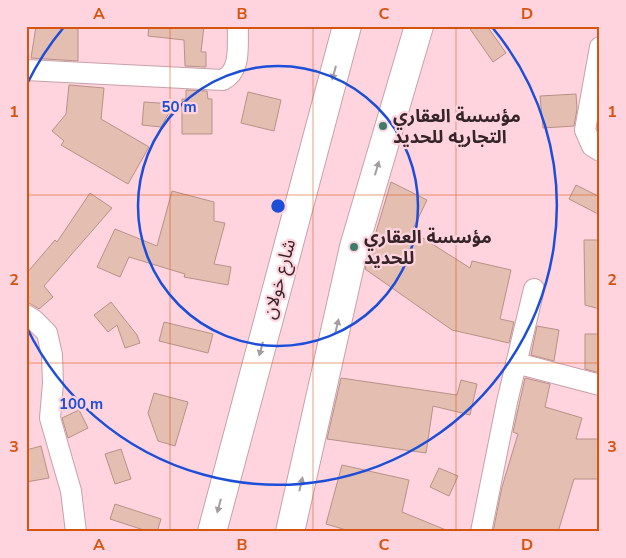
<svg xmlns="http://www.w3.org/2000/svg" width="626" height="558" font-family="'Nunito Sans','Noto Sans Arabic',sans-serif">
  <rect width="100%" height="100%" fill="#ffd4de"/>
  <path fill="#e5beb2" stroke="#b79186" d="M 36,26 L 78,26 L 78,61 L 31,58 Z
    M 149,26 L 204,26 L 201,52 L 206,52 L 206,67 L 185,66 L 184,40 L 148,36 Z
    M 468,26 L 487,26 L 506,53 L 493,62 Z
    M 69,85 L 104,88 L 101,119 L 149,147 L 128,184 L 61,145 L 64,141 L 52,131 L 66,114 Z
    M 186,90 L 207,91 L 208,99 L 212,99 L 212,134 L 182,134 L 182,99 L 186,99 Z
    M 248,92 L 281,100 L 274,131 L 241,123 Z
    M 576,94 L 577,109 L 574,126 L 543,128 L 540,96 Z
    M 144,102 L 174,104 L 161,127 L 142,125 Z
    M 391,182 L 427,200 L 412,231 L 470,268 L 472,261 L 511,270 L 500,319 L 514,322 L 509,343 L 452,330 L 365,269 Z
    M 576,185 L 600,197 L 600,215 L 569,199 Z
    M 172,191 L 214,202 L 214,221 L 225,223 L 214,264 L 231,267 L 228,285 L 184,277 L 185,274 L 129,257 L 120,277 L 97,267 L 115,229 L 157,246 Z
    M 90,193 L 112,208 L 44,286 L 53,297 L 39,309 L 26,301 L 26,274 L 55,240 L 57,242 Z
    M 584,240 L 600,240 L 600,309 L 585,305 Z
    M 111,302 L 137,335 L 140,343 L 125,348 L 117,325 L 108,332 L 94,315 Z
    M 164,322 L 213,334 L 208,353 L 159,341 Z
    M 537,326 L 559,330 L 554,361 L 531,355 Z
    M 585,334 L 600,334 L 600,373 L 585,369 Z
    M 341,378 L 457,395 L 461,380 L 477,384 L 470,415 L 433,406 L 426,453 L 327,439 Z
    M 525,378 L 550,384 L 545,407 L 582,418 L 576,439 L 600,439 L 600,479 L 574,479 L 558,532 L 493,532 L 502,487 L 518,434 L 513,432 Z
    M 154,393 L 188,402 L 175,446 L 158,441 L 148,413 Z
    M 79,410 L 88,428 L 68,438 L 62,418 Z
    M 41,446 L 49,478 L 26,482 L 26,450 Z
    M 121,449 L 131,479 L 115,484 L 105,454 Z
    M 342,465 L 409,480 L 402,512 L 451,532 L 353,532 L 326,524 Z
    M 439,468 L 458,476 L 449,496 L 430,487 Z
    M 115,504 L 161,519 L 157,532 L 150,532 L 110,519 Z"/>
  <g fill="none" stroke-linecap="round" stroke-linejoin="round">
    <defs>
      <path id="street" d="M 600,47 L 585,130 L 592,146 L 600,151
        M 26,70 L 223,80 C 242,70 237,45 238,26
        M 26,315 L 34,320 L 47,333 L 52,355 L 53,383 L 50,418 L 71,491 L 76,532
        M 516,363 L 600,385
        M 481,532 L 507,402 L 534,289"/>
      <path id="primary" d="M 212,532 L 347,26
        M 290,532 L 354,247 L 419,26"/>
    </defs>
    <use href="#street" stroke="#c8a0a9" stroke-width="22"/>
    <use href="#primary" stroke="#c8a0a9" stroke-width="30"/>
    <use href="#street" stroke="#fff" stroke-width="20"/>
    <use href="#primary" stroke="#fff" stroke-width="28"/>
  </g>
  <defs><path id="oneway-solid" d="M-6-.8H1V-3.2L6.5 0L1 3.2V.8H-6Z" transform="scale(1.25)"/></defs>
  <g fill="#a49d9f">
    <use href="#oneway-solid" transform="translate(334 73) rotate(105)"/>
    <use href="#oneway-solid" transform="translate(377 168) rotate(-74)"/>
    <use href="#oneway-solid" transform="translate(337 326) rotate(-77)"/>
    <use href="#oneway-solid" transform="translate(261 349) rotate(105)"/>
    <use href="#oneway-solid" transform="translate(301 484) rotate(-77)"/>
    <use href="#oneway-solid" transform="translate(219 506) rotate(105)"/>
  </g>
  <path fill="none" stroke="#d6540f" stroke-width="1" stroke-opacity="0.55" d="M 170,26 L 170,532M 313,26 L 313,532M 456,26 L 456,532M 26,195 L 600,195M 26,363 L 600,363"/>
  <g fill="none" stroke="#1d4ed8" stroke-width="2.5">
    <circle cx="278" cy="206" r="140"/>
    <path d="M27 84A279 279 0 0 1 64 27M492 27A279 279 0 1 1 27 328"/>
  </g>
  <g fill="#3f7d6b" stroke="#ffd4de" stroke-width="2">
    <circle cx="383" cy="126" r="5"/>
    <circle cx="354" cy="247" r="5"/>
  </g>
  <g text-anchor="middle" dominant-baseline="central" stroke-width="4.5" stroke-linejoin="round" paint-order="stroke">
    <g font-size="18" font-weight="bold" fill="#352529" stroke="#ffd4de" text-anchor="start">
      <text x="393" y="116">مؤسسة العقاري<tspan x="393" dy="21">التجاريه للحديد</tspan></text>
      <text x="364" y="237">مؤسسة العقاري<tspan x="364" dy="21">للحديد</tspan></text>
    </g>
    <g font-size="18" fill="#352529" stroke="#ffd4de">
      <text transform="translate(279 279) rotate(-75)">شارع خولان</text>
    </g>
  </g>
  <circle cx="278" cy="206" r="8" fill="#1d4ed8" stroke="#ffd4de" stroke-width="2.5"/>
  <g font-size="15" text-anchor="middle" font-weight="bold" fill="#1d4ed8" stroke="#ffd4de" stroke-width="4.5" stroke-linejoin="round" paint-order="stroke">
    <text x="179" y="112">50 m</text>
    <text x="81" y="409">100 m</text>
  </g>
  <rect width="626" height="558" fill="none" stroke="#ffd4de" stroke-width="55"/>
  <rect x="28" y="28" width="570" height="502" fill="none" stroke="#d6540f" stroke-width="2"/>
  <g font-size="16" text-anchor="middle" font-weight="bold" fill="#d6540f">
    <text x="99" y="19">A</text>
    <text x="242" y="19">B</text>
    <text x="384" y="19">C</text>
    <text x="527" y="19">D</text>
    <text x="14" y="117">1</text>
    <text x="612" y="117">1</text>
    <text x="14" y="285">2</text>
    <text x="612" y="285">2</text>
    <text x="14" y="452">3</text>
    <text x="612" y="452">3</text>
    <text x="99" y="550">A</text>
    <text x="242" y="550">B</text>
    <text x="384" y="550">C</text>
    <text x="527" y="550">D</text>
  </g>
</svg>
